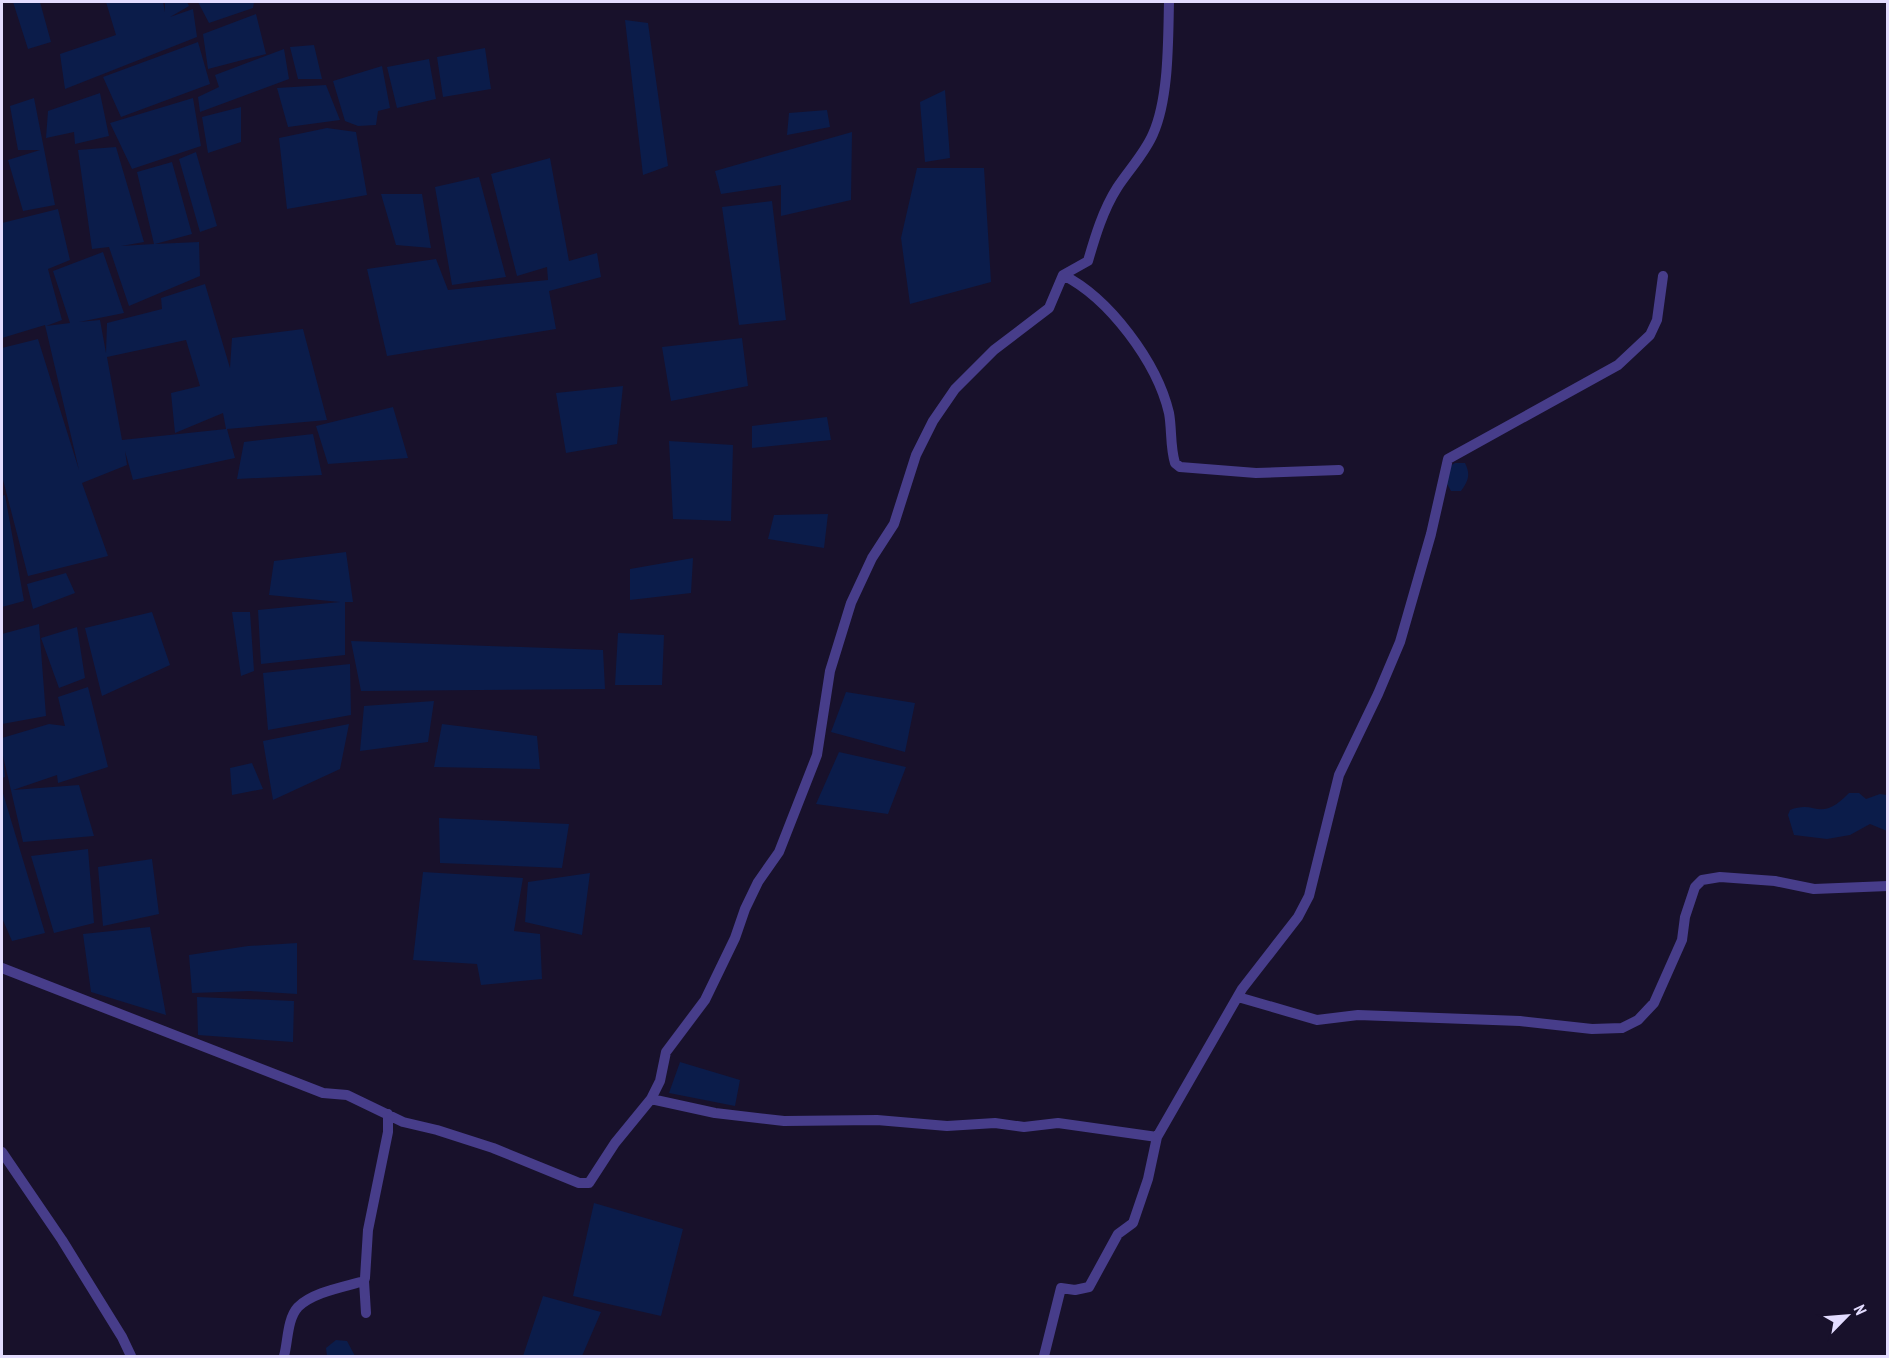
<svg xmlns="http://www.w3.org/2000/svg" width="1889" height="1358" font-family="'PT Sans Narrow',sans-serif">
  <rect width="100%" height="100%" fill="#18112b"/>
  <path fill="#0b1c4a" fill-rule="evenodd" d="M 13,2 L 40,2 L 51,42 L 28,49 Z
    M 106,2 L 163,2 L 165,12 L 165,2 L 187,2 L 189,6 L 170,17 L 193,9 L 197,37 L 65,89 L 60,54 L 116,35 Z
    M 198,2 L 254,2 L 253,8 L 209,23 Z
    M 256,14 L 266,54 L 208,69 L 203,34 Z
    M 625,20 L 648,23 L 668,166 L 643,175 Z
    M 198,42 L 210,84 L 121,117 L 103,77 Z
    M 314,45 L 322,79 L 298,79 L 290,47 Z
    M 485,48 L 491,89 L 443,97 L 437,57 Z
    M 284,49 L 289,79 L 200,112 L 198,97 L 219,87 L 215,75 Z
    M 429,59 L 436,99 L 397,108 L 387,67 Z
    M 382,66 L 390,108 L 378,111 L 376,125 L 358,126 L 345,121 L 333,81 Z
    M 326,85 L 340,120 L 288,127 L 277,88 Z
    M 945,90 L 950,158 L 925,162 L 920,102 Z
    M 100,93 L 109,136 L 75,144 L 74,132 L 46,138 L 48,111 Z
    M 34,98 L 55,205 L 23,211 L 8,160 L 40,150 L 18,150 L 10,106 Z
    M 193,98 L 201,146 L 132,169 L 110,123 Z
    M 241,107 L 241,142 L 208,153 L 202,117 Z
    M 827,110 L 830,127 L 787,135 L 789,113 Z
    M 327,128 L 356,132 L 367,195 L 287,209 L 279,138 Z
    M 852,132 L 851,200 L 781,216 L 781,185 L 721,194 L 715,171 Z
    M 116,147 L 144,242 L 121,246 L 154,244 L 137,172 L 172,162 L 192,234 L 155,244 L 199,242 L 200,276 L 129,306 L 109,247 L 92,249 L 78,150 Z
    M 196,152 L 217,226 L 200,232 L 179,159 Z
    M 550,158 L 569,261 L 597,253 L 601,277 L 549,291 L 556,329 L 387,356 L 367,269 L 436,259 L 448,290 L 548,280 L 547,267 L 517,276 L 491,174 Z
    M 917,168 L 984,168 L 991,282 L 910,304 L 901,238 Z
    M 479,177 L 506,277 L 452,285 L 435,187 Z
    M 381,194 L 422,194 L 431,248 L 396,245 Z
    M 772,201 L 786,320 L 739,325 L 722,207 Z
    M 58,209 L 70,260 L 48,269 L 62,320 L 46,326 L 70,323 L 53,271 L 103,252 L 124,313 L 79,322 L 100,320 L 106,353 L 107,323 L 162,309 L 161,298 L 205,284 L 230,368 L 232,338 L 303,329 L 327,420 L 227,429 L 235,458 L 133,480 L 125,451 L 127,465 L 82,483 L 108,556 L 28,576 L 2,476 L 2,348 L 38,339 L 79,470 L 45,325 L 2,338 L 2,223 ZM 186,340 L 200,386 L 171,393 L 175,433 L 223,413 L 226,429 L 122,440 L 107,357 Z
    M 742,338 L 748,386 L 671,401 L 662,347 Z
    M 623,386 L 617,444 L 566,453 L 556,393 Z
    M 393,407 L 408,458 L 328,464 L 316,426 Z
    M 827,417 L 831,440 L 752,448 L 752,426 Z
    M 313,434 L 322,475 L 237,479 L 244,442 Z
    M 669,441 L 733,445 L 731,521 L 673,519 Z
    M 1455,463 L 1465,463 C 1471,475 1468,481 1461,491 L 1451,491 L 1446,482 L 1450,466 Z
    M 5,495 L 24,601 L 2,607 L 2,496 Z
    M 828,514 L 824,548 L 768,539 L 774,515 Z
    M 346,552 L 353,602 L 345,602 L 345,655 L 261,664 L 258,610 L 340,602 L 269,595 L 274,561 Z
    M 693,558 L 691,593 L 630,600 L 630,569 Z
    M 66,573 L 75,593 L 33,609 L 27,584 Z
    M 152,612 L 170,665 L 102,696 L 85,628 Z
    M 232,612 L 250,612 L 254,671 L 241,676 Z
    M 39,624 L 46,716 L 2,724 L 2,634 Z
    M 77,627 L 85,678 L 59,688 L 41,638 Z
    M 618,633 L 664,635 L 662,685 L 615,685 Z
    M 351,641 L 603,650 L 605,689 L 361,691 Z
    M 350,664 L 351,715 L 268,730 L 263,673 Z
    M 88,687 L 108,767 L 58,783 L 57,775 L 13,790 L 79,785 L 94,836 L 23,842 L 3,756 L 5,777 L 2,778 L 2,738 L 49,724 L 65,726 L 58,697 Z
    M 846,692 L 915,703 L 905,752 L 831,732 Z
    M 434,701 L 428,742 L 360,751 L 364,706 Z
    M 349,724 L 340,769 L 273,800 L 263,741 Z
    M 442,724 L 537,736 L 540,769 L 434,767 Z
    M 839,752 L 906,767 L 888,814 L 816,804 Z
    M 252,763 L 263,789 L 232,795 L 230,768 Z
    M 2,790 L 45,933 L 12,941 L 2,918 Z
    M 1849,793 L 1859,793 L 1866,799 L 1880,794 L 1887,795 L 1887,831 L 1870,824 L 1850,835 L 1827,839 L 1794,835 L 1788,815 L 1790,810 C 1817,799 1819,824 1849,793 Z
    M 439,818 L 569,824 L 562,868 L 440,863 Z
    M 88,849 L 94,923 L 54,933 L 31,856 Z
    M 152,859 L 159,914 L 103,926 L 98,867 Z
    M 423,872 L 523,878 L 514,931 L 540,934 L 542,979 L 481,985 L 477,964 L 413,960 Z
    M 590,873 L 582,935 L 525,922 L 528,882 Z
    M 150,927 L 166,1015 L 91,992 L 83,934 Z
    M 297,943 L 297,994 L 250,991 L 192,993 L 189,955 L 248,946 Z
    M 197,997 L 294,1001 L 293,1042 L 198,1035 Z
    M 680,1062 L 740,1080 L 735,1106 L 669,1093 Z
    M 594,1203 L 683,1229 L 661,1316 L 573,1296 Z
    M 543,1296 L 601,1312 L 582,1356 L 523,1356 Z
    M 336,1340 L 347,1341 L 355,1356 L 327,1356 L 326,1348 Z"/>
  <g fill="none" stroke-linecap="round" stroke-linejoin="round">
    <path stroke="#473d8a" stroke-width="10" d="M 1063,275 C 1109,298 1157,362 1169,413 C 1172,429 1170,447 1175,463 L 1180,467 L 1256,473 L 1339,470
      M 2,968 L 323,1093 L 347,1095 L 403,1122 L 437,1130 L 493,1148 L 579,1183 L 589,1183 L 615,1143 L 651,1099 L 660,1081 L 666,1052 L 705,1000 L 735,938 L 745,909 L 758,882 L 779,852 L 817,755 L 830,671 L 851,603 L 872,558 L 894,524 L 916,455 L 933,421 L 955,389 L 994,350 L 1049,308 L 1063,275 L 1088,261 C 1095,237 1103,210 1117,188 C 1128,171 1145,153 1153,134 C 1169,98 1168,41 1169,2
      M 1238,997 L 1317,1020 L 1358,1015 L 1520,1021 L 1592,1029 L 1622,1028 L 1638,1020 L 1654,1003 L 1682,940 L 1685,917 L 1695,887 L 1702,880 L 1720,877 L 1775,881 L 1814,889 L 1888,886
      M 651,1099 L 715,1113 L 784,1121 L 877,1120 L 947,1126 L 995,1123 L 1024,1127 L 1058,1123 L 1157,1137
      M 2,1152 L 62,1240 L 122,1337 L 131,1356
      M 364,1281 L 366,1313
      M 284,1356 C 288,1342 287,1319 298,1307 C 313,1292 344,1287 364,1281 L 365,1278 L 368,1230 L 388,1132 L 388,1114
      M 1044,1356 L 1061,1288 L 1075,1290 L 1089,1287 L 1118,1234 L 1133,1223 L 1148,1179 L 1157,1137 L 1242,989 L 1298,917 L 1309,896 L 1339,775 L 1378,694 L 1400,642 L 1431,534 L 1448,459 L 1618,365 L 1650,335 L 1657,320 L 1663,276"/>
  </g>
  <rect width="1889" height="1358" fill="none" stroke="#e3dcff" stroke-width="6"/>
  <g transform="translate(1847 1316) rotate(65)" stroke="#18112b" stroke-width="4.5" paint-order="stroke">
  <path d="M0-4.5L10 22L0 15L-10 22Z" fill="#e3dcff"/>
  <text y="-9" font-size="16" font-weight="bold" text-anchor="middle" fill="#e3dcff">N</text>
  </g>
</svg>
